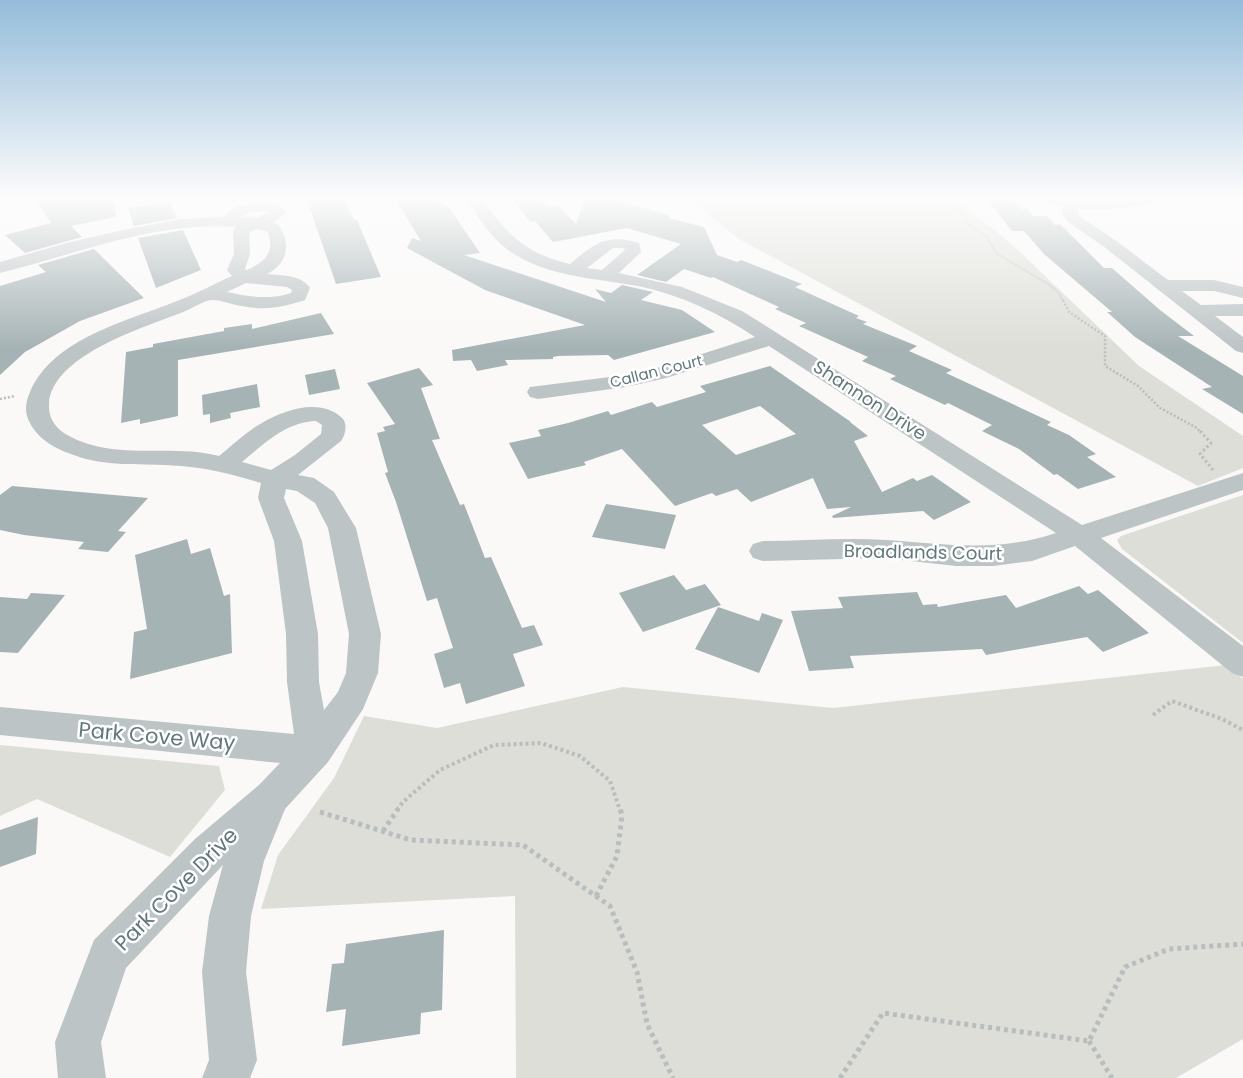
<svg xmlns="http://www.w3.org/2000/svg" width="1243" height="1078" font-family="Poppins,sans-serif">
  <rect width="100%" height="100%" fill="#faf9f8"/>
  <path fill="#dcded7" d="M 686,197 L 951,197 L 996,231 L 1021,253 L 1139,366 L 1243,436 L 1243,468 L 1198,486 L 739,239 Z
    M 1243,495 L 1243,643 L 1122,549 L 1117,540 L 1121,536 Z
    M 1226,665 L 1243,679 L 1243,1039 L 1176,1078 L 516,1078 L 515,896 L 261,909 L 278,855 L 334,778 L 364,716 L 437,728 L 623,687 L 833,708 Z
    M 0,745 L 219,766 L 225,790 L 170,857 L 37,799 L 0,816 Z"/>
  <path fill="#a6b3b5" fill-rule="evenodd" d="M 34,197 L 114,197 L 116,217 L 71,226 L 82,237 L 25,253 L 5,235 L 51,223 Z
    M 306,197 L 343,197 L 354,220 L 357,220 L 381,277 L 336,284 Z
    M 394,197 L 436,197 L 445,207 L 448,206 L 480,253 L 464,255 L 606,302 L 595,289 L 611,293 L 622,285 L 653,292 L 641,300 L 682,310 L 715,332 L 614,360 L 608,355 L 558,356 L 553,357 L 553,359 L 505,360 L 508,365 L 477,371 L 471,360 L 453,361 L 452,350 L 585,325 L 485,290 L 407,248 L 412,238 L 421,241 Z
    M 510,197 L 539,197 L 548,207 L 557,205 L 576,224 L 586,197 L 609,197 L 671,216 L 668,218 L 704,227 L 717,255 L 737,262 L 741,260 L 802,284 L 795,287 L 859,316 L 856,318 L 867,322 L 863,324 L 917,346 L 909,351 L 952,370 L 946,373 L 1051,422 L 1047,425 L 1069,435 L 1096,454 L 1087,457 L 1116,477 L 1078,489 L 1057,474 L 1054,475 L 1019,449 L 982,431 L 992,425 L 948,403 L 945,405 L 890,379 L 896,376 L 862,361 L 868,357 L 799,326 L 806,323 L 775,309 L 779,307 L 713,277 L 711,278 L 684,269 L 666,282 L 637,275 L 681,244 L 627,228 L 553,242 L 535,221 L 531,222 Z
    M 986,198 L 1012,198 L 1021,209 L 1027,209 L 1033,216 L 1047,216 L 1055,225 L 1060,224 L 1104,268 L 1112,268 L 1160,310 L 1194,336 L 1178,336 L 1243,376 L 1243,414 L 1202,389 L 1212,387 L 1135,337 L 1107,312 L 1112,312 L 1044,254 L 1024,231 L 1012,231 Z
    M 170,201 L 177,218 L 134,226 L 128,208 Z
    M 183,230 L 201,270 L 156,288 L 138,238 Z
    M 94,249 L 144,298 L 80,321 L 25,352 L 0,375 L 0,286 L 46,272 L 38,265 Z
    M 321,313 L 334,334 L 178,360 L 178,416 L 140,424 L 140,419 L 121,423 L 126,352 L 153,347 L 153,344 L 224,331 L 224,328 L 252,324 L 252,329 Z
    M 770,366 L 851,422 L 850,422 L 868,436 L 854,441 L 882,492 L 913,478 L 917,481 L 932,475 L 971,502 L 934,520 L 923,511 L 833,518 L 832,516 L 851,507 L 827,509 L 813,478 L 751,502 L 737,489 L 716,496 L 712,493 L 675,506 L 622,449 L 584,462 L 586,465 L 528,479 L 509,443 L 541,436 L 538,430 L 568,423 L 608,411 L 611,415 L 652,402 L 657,407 L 706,392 L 700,386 ZM 760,406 L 796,434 L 736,455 L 702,425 Z
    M 419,368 L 433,385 L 421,388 L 440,439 L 432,440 L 460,505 L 464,504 L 485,558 L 491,557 L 522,628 L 534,625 L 543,645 L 513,654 L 525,686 L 466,704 L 460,683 L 444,688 L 434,654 L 453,648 L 437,598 L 427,601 L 396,502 L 385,473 L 388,472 L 377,433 L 385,431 L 383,427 L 395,424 L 367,383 Z
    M 335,369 L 340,389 L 309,395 L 305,375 Z
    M 257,384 L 260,407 L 230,413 L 231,418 L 210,423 L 210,414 L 203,415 L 202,395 Z
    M 12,486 L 148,498 L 118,531 L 126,532 L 108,552 L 78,549 L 84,542 L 24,535 L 0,530 L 0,495 Z
    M 606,504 L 676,515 L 665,549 L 592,537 Z
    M 187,539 L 191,554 L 210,548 L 224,596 L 230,594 L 232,653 L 130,679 L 134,632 L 147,629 L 135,555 Z
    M 674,575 L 686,590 L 705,584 L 721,605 L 643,632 L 619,593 Z
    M 1079,586 L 1088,594 L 1098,590 L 1149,633 L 1103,652 L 1087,637 L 986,655 L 982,649 L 850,656 L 854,668 L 809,671 L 791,611 L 843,608 L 838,597 L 917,592 L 923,605 L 937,604 L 938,607 L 1006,595 L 1016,608 Z
    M 31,593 L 65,595 L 18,653 L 0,652 L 0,597 L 27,599 Z
    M 718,607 L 759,621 L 762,613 L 783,620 L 759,673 L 695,649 Z
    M 38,817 L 36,854 L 0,867 L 0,830 Z
    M 444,930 L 442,1010 L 421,1013 L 420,1034 L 342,1046 L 346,1009 L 326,1012 L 332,964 L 344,963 L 346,944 Z"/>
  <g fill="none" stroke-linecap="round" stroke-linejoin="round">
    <path stroke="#b8bebe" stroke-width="2" stroke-dasharray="1 1" stroke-linecap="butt" d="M 918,197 L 962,212 L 967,223 L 987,237 L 996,253 L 1048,284 L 1059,293 L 1063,301"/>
    <path stroke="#b8bebe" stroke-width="2.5" stroke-dasharray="2 2" stroke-linecap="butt" d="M 1063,300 L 1069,312 L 1105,336 L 1105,366 L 1138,386 L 1160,408 L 1197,428 L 1201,433
      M 0,399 L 15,396"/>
    <path stroke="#b8bebe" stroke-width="3" stroke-dasharray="2.5 2.5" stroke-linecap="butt" d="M 1200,431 L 1211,443 L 1200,454 L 1213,470"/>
    <path stroke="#b8bebe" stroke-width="4" stroke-dasharray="3 3" stroke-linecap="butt" d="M 1153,715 L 1172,701 L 1222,719 L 1243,730
      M 397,810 L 403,802 L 440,770 L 494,745 L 541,743 L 580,756 L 610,781 L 620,810"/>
    <path stroke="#b8bebe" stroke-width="5" stroke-dasharray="4 4" stroke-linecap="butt" d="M 320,812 L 411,840 L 523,845 L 610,906 L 637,972 L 647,1024 L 673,1078
      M 383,831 L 398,809
      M 596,896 L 617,856 L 622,815 L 620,809
      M 1089,1041 L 1112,1078
      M 840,1078 L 883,1013 L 1089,1041 L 1125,967 L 1169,949 L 1243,944"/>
    <path fill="#bdc4c6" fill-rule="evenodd" d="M 465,197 L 480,197 C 508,234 523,253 570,264 C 594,244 606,233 639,243 L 641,252 L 619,273 L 682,287 L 742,311 L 1082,525 L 1243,473 L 1243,490 L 1101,538 L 1243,646 L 1243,677 L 1232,673 L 1075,546 L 1032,561 L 993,566 L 956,566 L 884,558 L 763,561 L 753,558 L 749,551 L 753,544 L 763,541 C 803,541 845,537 886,540 C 948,544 995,553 1056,533 L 769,346 L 666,378 L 626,387 L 538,399 L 530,397 L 527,392 L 530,387 L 626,375 L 661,367 L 755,337 C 719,313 681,295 638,286 C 594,278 546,277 508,250 C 490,237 477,215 465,197 ZM 613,248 L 623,248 L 625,250 L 602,270 L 587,268 Z
      M 1035,197 L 1059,197 L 1087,201 L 1169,197 L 1167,200 C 1138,207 1108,211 1078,209 L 1079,216 L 1115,240 L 1168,280 L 1214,280 L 1243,287 L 1243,298 L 1214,291 L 1182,291 L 1201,305 L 1243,304 L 1243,316 L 1215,316 L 1243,337 L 1243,353 L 1236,351 L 1103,246 L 1068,222 L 1062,213 L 1063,207 L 1037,200 Z
      M 255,202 L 276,204 L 287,212 L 273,223 L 278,224 C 291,242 289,263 267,274 C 282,276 301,274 310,288 L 305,300 C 284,307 264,311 242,306 C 233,305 222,300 212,300 C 205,300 189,310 181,313 C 144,327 51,356 49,404 C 48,424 62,434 80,441 C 124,459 174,444 219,456 C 233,445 247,431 262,423 C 284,410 319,398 341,417 C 348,422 346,434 341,441 L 298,475 L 314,478 L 334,492 L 356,528 L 381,634 L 378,673 L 363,709 L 328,762 L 285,809 L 264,861 L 251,916 L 246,972 L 257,1060 L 250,1078 L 202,1078 L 209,1060 L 202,972 L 209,916 L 223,865 L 126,968 L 101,1042 L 106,1078 L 58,1078 L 55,1042 L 94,940 L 195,839 L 259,785 L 280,763 L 0,735 L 0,707 L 294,734 L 287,682 L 286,634 L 274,541 L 258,498 L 261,483 C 234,475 209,468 181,466 C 149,463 118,467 86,459 C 63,452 40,444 29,421 C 24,411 26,401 30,392 C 53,338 128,321 177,301 C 196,294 214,284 232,276 L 227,270 L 234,254 L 233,231 L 236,227 C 155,221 77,254 0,273 L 0,262 L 70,242 L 128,229 L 180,219 L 223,217 L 235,207 ZM 261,211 L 269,212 L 259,217 L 239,218 L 250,212 ZM 256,229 L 267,231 C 276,251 265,263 246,270 L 245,269 L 250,254 L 249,233 ZM 246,283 L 287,287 L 292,290 L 291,293 C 269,300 249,297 227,292 ZM 316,421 L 322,425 L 321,434 L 295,455 L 271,470 L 242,462 C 265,443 286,422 316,421 ZM 286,489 L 297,491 L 315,503 L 328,528 L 349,634 L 346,673 L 338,692 L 324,710 L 319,682 L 318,634 L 302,541 L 284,498 Z"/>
  </g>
  <linearGradient id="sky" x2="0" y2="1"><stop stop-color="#94bcda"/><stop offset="0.57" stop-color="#fdfcfc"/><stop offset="1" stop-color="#fdfcfc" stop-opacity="0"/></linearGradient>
  <rect width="1243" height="348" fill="url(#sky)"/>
  <g text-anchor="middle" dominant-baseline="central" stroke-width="5" stroke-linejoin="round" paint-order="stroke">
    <g font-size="15" fill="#62787b" stroke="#fff">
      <text transform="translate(656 371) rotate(-14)">Callan Court</text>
    </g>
    <g font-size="18" fill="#62787b" stroke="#fff">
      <text transform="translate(870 400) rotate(33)">Shannon Drive</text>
      <text transform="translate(923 552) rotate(1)">Broadlands Court</text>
    </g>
    <g font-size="21" fill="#62787b" stroke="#fff">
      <text transform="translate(157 736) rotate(5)">Park Cove Way</text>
      <text transform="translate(176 889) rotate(-45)">Park Cove Drive</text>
    </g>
  </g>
</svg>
